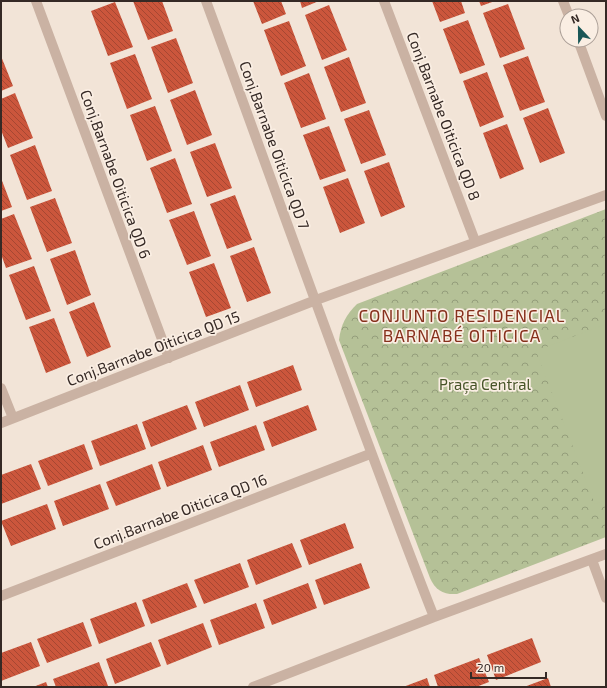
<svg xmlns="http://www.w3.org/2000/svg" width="607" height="688" font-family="'Exo 2',sans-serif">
  <defs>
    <pattern id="park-crowns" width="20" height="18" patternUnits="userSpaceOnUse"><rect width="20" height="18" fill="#b5c197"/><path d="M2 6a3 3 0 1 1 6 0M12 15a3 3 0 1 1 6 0" fill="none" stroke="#949d7b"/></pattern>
    <pattern id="building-back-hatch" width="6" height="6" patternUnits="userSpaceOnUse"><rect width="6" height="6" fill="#cb563c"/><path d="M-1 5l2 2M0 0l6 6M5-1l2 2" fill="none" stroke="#a64732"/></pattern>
  </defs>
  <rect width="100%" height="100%" fill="#f2e4d7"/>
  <path fill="url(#park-crowns)" d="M 606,209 L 606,537 L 457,594 C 444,595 435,590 430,578 L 339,340 C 341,324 346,315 357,304 Z"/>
  <path fill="#b5c197" d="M 606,324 L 606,500 L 595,504 L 536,351 Z"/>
  <path fill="url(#building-back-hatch)" d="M 133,1 L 162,1 L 173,31 L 148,40 Z
    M 253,1 L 281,1 L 286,14 L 262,24 Z
    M 300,1 L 319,1 L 302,8 Z
    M 432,1 L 461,1 L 465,13 L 440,22 Z
    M 479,1 L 495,1 L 481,6 Z
    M 115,2 L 133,47 L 108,56 L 91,11 Z
    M 508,4 L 525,49 L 500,58 L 483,13 Z
    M 329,5 L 347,50 L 322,60 L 305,15 Z
    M 468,20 L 485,65 L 460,74 L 443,29 Z
    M 289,21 L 306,66 L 281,76 L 264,30 Z
    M 176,38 L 193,83 L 168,93 L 151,47 Z
    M 135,54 L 152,99 L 127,109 L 110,63 Z
    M 1,56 L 13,86 L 1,91 Z
    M 528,56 L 545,102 L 520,111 L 503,65 Z
    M 349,57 L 366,103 L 341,112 L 324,67 Z
    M 487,72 L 504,117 L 480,127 L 463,81 Z
    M 309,73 L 326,119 L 301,128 L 284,83 Z
    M 195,90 L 212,135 L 187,145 L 170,100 Z
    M 15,93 L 33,138 L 8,148 L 1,130 L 1,99 Z
    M 155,106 L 172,151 L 147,161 L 130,115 Z
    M 548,108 L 565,153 L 540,163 L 523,118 Z
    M 369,110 L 386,155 L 361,164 L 344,119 Z
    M 507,124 L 524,169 L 500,179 L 483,133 Z
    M 329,126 L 346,171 L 320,180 L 303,135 Z
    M 215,143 L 232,188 L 207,197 L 190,152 Z
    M 35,145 L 52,191 L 27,200 L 10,155 Z
    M 175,158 L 192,204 L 167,213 L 150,168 Z
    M 389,162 L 405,207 L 381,217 L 364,171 Z
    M 1,178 L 12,207 L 1,211 Z
    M 348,178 L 365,223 L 340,233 L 323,187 Z
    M 235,195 L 252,240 L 227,249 L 210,204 Z
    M 55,198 L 72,243 L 47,252 L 30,207 Z
    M 194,211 L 211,256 L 187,265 L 169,220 Z
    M 14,214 L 32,259 L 6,268 L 1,254 L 1,219 Z
    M 254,247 L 271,293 L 247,302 L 230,256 Z
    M 75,250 L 91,295 L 67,305 L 50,259 Z
    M 214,263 L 231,308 L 206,317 L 189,272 Z
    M 34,266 L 51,311 L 26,320 L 9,275 Z
    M 94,302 L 111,347 L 87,357 L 69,312 Z
    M 54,318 L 71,363 L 46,373 L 29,327 Z
    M 293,365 L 302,390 L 256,407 L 247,382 Z
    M 240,385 L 249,410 L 204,427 L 195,402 Z
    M 187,405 L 197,429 L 151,447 L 142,422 Z
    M 308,405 L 317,430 L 272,447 L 263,422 Z
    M 137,424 L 146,449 L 100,466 L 91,441 Z
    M 256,425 L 265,450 L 219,467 L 210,442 Z
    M 84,444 L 93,469 L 48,486 L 38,461 Z
    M 203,445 L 212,470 L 167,487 L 158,462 Z
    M 31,464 L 41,489 L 1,504 L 1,475 Z
    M 152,464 L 161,489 L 116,506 L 106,482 Z
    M 100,484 L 109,509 L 63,526 L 54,501 Z
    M 47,504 L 56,529 L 11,546 L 1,521 Z
    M 345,523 L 354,548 L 309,565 L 300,540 Z
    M 292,543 L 302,567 L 256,585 L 247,560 Z
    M 240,563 L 249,587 L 204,604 L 194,580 Z
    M 361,563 L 370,588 L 324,605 L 315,580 Z
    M 187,583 L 197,607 L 151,624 L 142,600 Z
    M 308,583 L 317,608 L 272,625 L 263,600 Z
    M 136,602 L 145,626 L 99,644 L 90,619 Z
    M 256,603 L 265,628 L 219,645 L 210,620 Z
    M 83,622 L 92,646 L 47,663 L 37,639 Z
    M 203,623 L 212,647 L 167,665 L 158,640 Z
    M 532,638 L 541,662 L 496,680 L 487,655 Z
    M 31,642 L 40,666 L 1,681 L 1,653 Z
    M 151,642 L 161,666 L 115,684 L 106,659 Z
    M 479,658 L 489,682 L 476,687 L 438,687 L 434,675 Z
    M 99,662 L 108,686 L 56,687 L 53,679 Z
    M 427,678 L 430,687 L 403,687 Z
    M 548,678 L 551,687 L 524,687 Z
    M 46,682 L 48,687 L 33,687 Z"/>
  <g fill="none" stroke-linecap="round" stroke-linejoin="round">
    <path stroke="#cab2a3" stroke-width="10" d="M 36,1 L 169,358
      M 206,1 C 282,207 354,413 434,617
      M 384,1 L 475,241
      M 563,1 L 569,16
      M 578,40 L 606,116
      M 1,388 L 13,418
      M 1,423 L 316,300 L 606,195
      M 592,560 L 606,598
      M 1,596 L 370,454
      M 253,687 L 434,617 L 606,554"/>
  </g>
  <g text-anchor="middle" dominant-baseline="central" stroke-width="3.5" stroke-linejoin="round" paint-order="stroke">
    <g font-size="15" fill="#352925" stroke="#faeee3">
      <text transform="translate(444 116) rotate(69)">Conj.Barnabe Oiticica QD 8</text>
      <text transform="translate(275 145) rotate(70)">Conj.Barnabe Oiticica QD 7</text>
      <text transform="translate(116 174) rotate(70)">Conj.Barnabe Oiticica QD 6</text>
      <text transform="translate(153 348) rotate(-21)">Conj.Barnabe Oiticica QD 15</text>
      <text transform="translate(180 511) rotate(-21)">Conj.Barnabe Oiticica QD 16</text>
    </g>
    <g font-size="15" fill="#465428" stroke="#faeee3">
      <text x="485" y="384">Praça Central</text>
    </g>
    <g font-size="17" letter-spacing="1" fill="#862f1b" stroke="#faeee3">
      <text x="462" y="315">CONJUNTO RESIDENCIAL<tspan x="462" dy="20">BARNABÉ OITICICA</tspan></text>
    </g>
  </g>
  <rect width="607" height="688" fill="none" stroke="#352925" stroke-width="4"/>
  <g transform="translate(579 28) rotate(338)"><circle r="19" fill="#faeee3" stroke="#ab9f97"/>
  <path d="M0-3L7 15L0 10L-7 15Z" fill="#1a5757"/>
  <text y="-6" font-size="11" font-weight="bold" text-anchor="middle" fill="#352925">N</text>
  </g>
  <path d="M471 672v6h75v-6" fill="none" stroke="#352925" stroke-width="2"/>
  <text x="477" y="672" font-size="12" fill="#352925" stroke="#faeee3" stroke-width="3" paint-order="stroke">20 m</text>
</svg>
